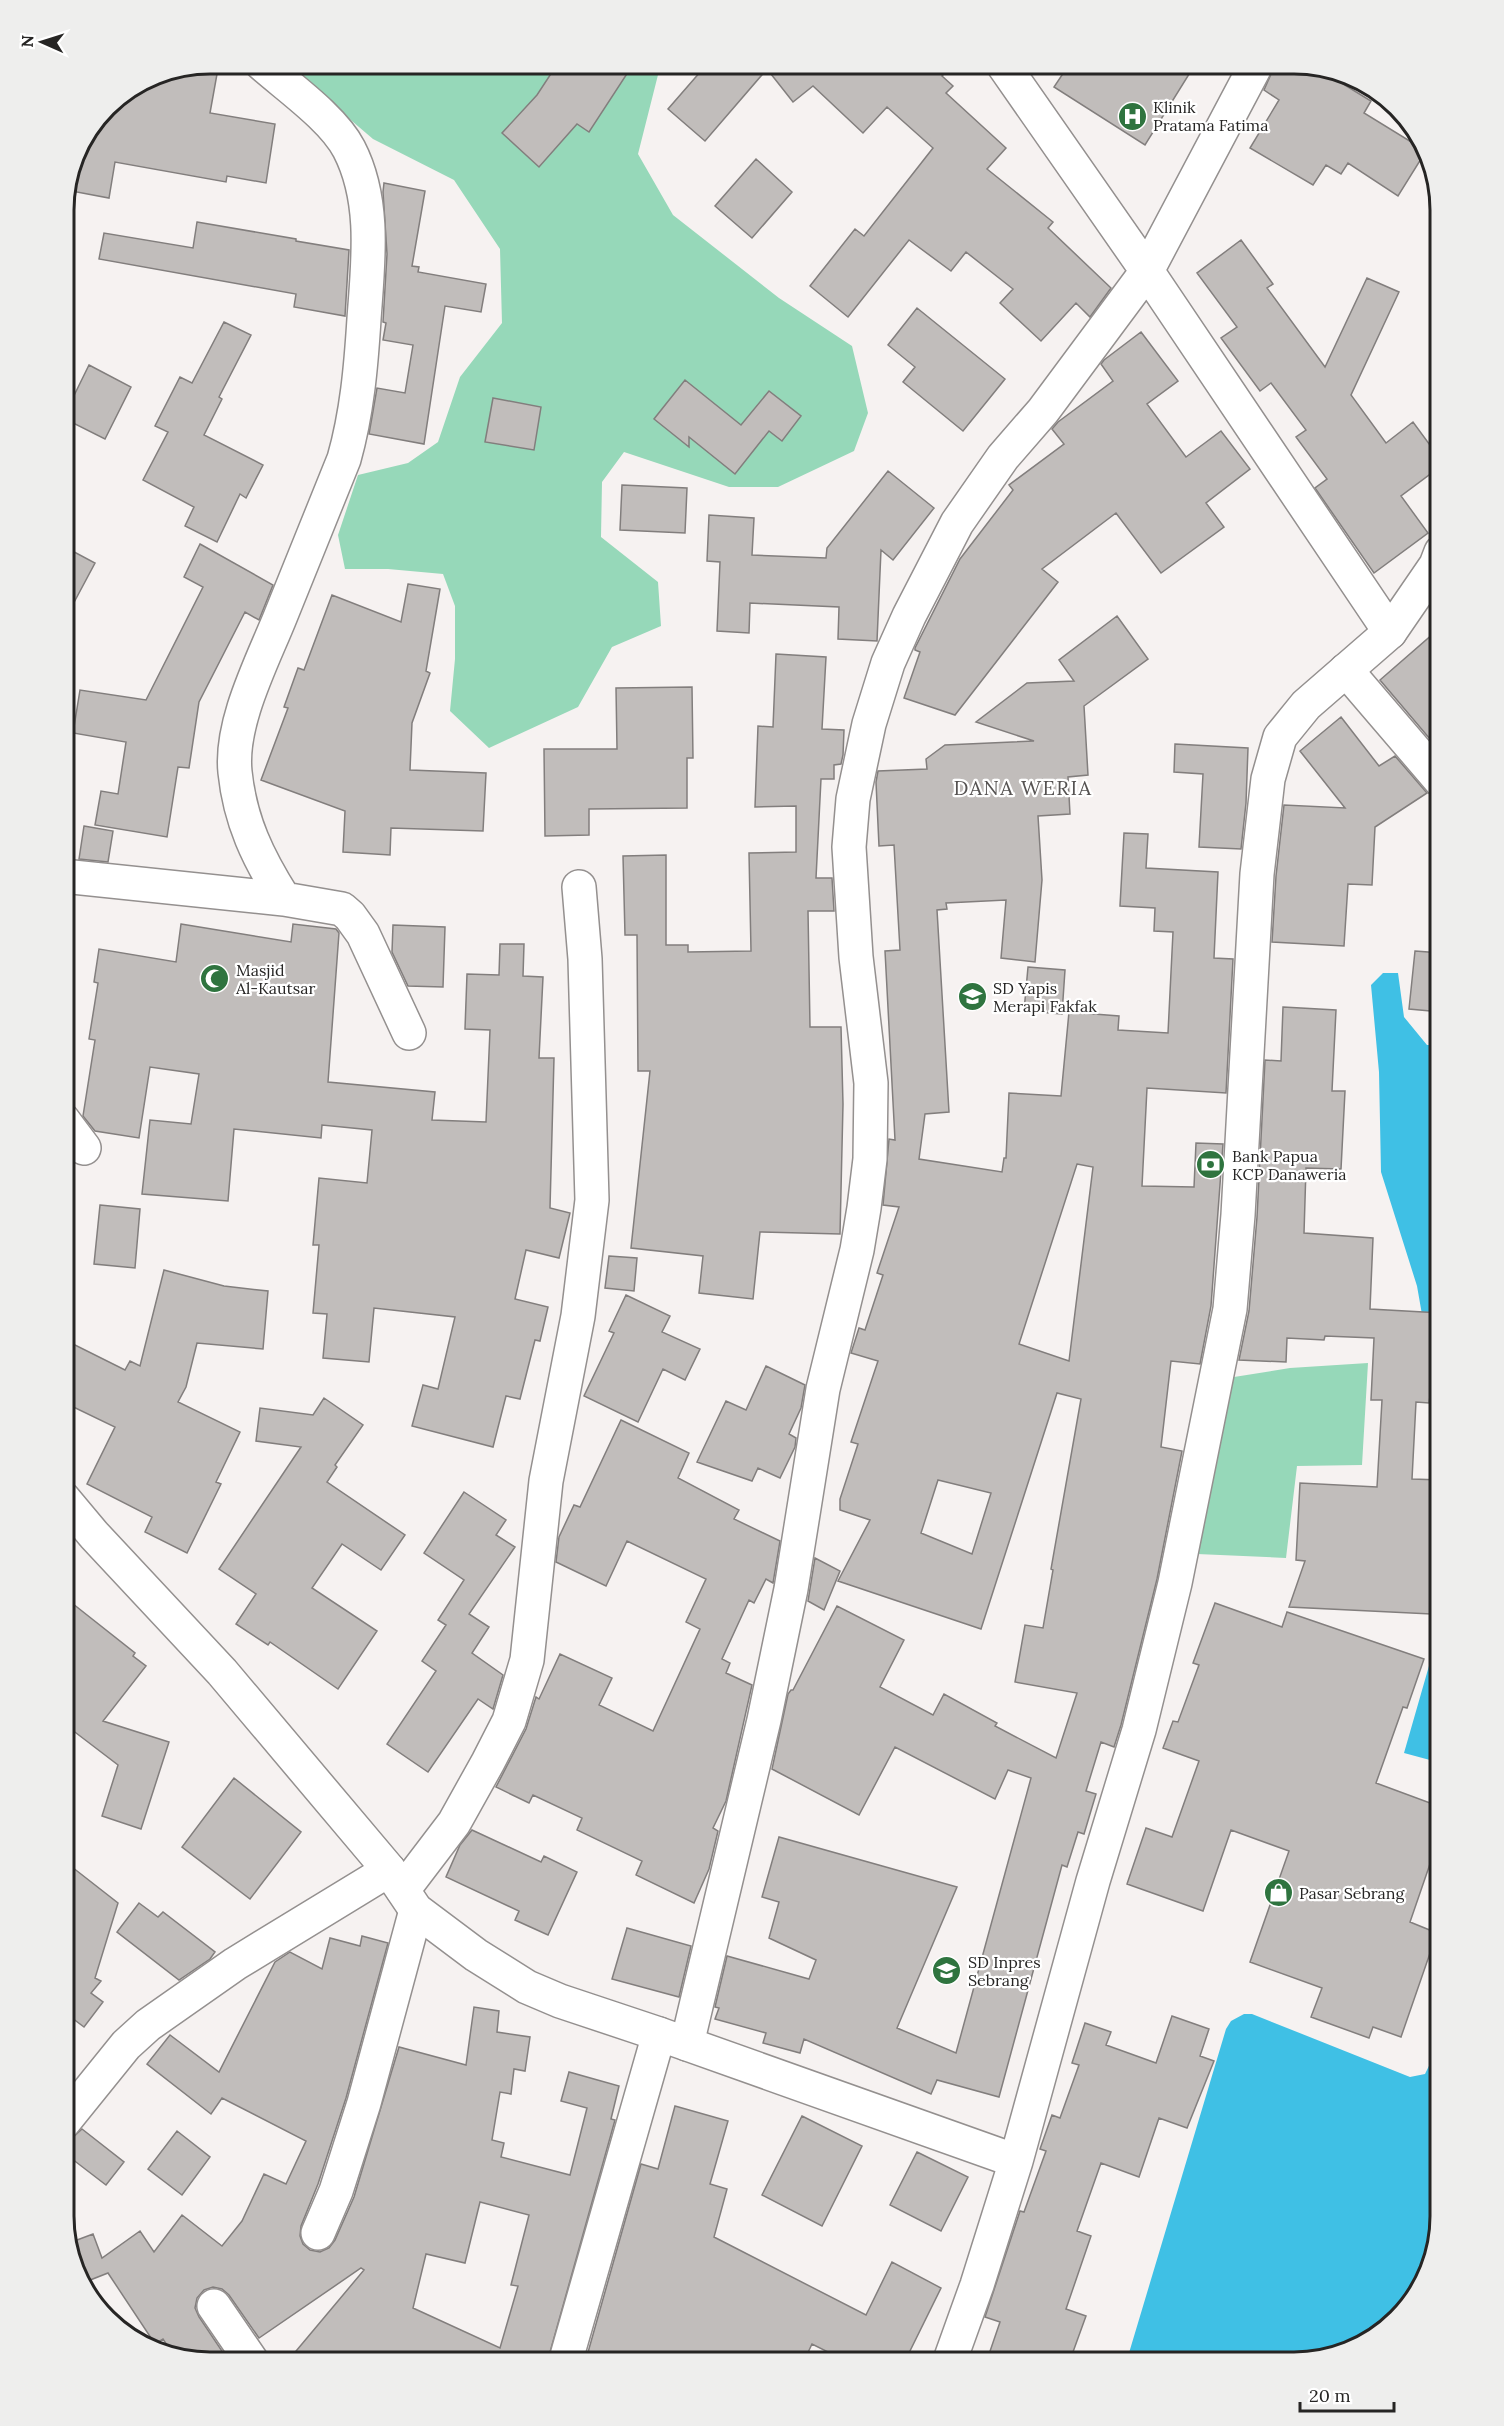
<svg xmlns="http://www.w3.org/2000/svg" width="1504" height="2426" font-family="Lora,serif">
  <rect width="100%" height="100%" fill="#f6f2f1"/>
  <path fill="#96d8b9" d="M 284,63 L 661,63 L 638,154 L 673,215 L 779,298 L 852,346 L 868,413 L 854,451 L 778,487 L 729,487 L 624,452 L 602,482 L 601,537 L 658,582 L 661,626 L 612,647 L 578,707 L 489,748 L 450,711 L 455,659 L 455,606 L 443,574 L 388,569 L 345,569 L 338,535 L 358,475 L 408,463 L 438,442 L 460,377 L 502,323 L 500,249 L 454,180 L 373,139 Z
    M 1368,1363 L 1362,1465 L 1297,1466 L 1286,1558 L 1197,1554 L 1234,1377 L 1290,1368 Z"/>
  <path fill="#3fc0e5" d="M 1383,973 L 1398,973 L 1404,1017 L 1427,1045 L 1441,1045 L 1441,1423 L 1417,1286 L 1381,1172 L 1379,1072 L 1371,985 Z
    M 1441,1555 L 1441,1763 L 1404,1753 L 1439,1631 Z
    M 1244,2014 L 1252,2014 L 1410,2077 L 1425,2074 L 1441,2041 L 1441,2217 L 1417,2298 L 1360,2348 L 1295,2363 L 1126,2363 L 1226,2029 L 1231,2021 Z"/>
  <path fill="#c1bdbb" stroke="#827e7d" stroke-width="1.5" fill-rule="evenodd" d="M 209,63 L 219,63 L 210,113 L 275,124 L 266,183 L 227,176 L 226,182 L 115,162 L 109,198 L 66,190 L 74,153 L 106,106 L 154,74 Z
    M 558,63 L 634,63 L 589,132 L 577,124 L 539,167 L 502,133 L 537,95 Z
    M 708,63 L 954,63 L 942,76 L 953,86 L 946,93 L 1006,148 L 987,169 L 1053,222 L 1048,228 L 1111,288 L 1090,317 L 1076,303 L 1041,341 L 1000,303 L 1013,289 L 966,252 L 951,271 L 909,240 L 848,317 L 810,286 L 855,229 L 864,236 L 933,148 L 887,107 L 863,133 L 813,86 L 793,102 L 767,69 L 705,141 L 668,109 Z
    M 1070,63 L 1196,63 L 1145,145 L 1054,87 Z
    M 1276,63 L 1305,63 L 1317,68 L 1371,101 L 1364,113 L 1426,151 L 1398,196 L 1348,163 L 1341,174 L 1326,165 L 1313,185 L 1250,148 L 1279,100 L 1264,90 Z
    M 756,159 L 792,192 L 752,238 L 715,206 Z
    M 384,183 L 425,191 L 412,266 L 419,267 L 418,272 L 486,284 L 481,312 L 445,306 L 424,444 L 369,434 L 377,388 L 405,393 L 413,345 L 383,340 L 386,323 L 383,322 L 387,254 L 383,192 Z
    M 197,222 L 296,239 L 296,241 L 349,250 L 345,316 L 294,307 L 296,294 L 99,259 L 104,233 L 193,248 Z
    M 1241,240 L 1273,284 L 1267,288 L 1325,367 L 1367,278 L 1399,292 L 1351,395 L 1386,443 L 1413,422 L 1441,460 L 1441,466 L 1401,496 L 1428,533 L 1374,573 L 1315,488 L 1327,479 L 1296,437 L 1306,430 L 1271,383 L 1260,391 L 1221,338 L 1237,327 L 1197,273 Z
    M 917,308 L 1005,379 L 963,431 L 903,382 L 915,367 L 888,345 Z
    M 224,322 L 251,335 L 219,397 L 222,399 L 204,435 L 263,465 L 246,498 L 240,494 L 217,542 L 185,526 L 194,507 L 143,480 L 168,432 L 155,426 L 180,377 L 192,383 Z
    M 1141,332 L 1178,381 L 1147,404 L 1186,457 L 1221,431 L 1250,469 L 1206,503 L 1224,527 L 1161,573 L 1116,513 L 1042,569 L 1058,582 L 955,715 L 904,698 L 920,652 L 915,650 L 915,648 L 960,559 L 1013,490 L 1009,485 L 1064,444 L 1052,429 L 1058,422 L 1113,381 L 1101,364 L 1104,360 Z
    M 89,365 L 131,387 L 105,439 L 63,418 Z
    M 685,380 L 741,425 L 769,391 L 801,416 L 782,441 L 769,431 L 735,474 L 689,437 L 689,447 L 654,419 Z
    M 493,398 L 541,407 L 534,450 L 485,442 Z
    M 888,471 L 934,508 L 893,560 L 881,550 L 877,641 L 838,639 L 839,607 L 750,603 L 749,633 L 717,631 L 720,562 L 707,561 L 709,515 L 754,518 L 752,555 L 826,558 L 827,548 Z
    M 622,485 L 687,488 L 685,533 L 620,530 Z
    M 200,544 L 273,585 L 259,620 L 245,612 L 199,702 L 189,768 L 178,767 L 167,837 L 95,825 L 101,791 L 118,794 L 126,742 L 73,733 L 80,690 L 146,700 L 203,587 L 184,577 Z
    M 63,546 L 95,563 L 63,623 Z
    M 408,584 L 440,589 L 426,671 L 430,673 L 412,723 L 410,770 L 486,773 L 483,831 L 391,828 L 390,855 L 343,852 L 345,811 L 261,780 L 288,708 L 284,707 L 298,668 L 304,670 L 332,595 L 401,622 Z
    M 1117,616 L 1148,659 L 1084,706 L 1088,775 L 1068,777 L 1070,814 L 1038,816 L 1042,880 L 1035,962 L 1001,958 L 1006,900 L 946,903 L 947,909 L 937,910 L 949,1112 L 925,1114 L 919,1159 L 1002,1172 L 1004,1158 L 1006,1158 L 1009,1093 L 1061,1096 L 1069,1012 L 1119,1016 L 1118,1030 L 1168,1033 L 1173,932 L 1154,931 L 1155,908 L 1120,906 L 1124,833 L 1148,834 L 1146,868 L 1218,872 L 1214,958 L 1233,959 L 1226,1093 L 1147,1088 L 1142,1186 L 1194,1187 L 1196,1143 L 1223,1144 L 1211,1306 L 1200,1364 L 1171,1361 L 1161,1447 L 1182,1451 L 1157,1579 L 1121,1725 L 1114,1747 L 1101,1742 L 1086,1791 L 1096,1794 L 1084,1834 L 1078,1832 L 1067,1867 L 1062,1865 L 999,2097 L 937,2080 L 931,2094 L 804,2039 L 800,2053 L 763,2043 L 766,2033 L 715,2019 L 719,2008 L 715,2007 L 727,1956 L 809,1979 L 816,1960 L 769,1938 L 779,1902 L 762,1897 L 779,1837 L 957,1887 L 897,2028 L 956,2053 L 1031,1778 L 1008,1770 L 995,1799 L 895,1747 L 859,1815 L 772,1769 L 788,1694 L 791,1690 L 793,1690 L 837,1606 L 904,1640 L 880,1687 L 933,1715 L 944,1694 L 997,1723 L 995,1726 L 1056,1758 L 1077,1693 L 1015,1682 L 1025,1625 L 1043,1628 L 1053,1570 L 1051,1569 L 1081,1399 L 1057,1393 L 981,1629 L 838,1581 L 870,1520 L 840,1510 L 840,1499 L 858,1444 L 851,1442 L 878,1361 L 851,1353 L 859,1328 L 865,1330 L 883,1275 L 877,1273 L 899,1207 L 883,1205 L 889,1139 L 895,1140 L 885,951 L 900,950 L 894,845 L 879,846 L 876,782 L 878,771 L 927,769 L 926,759 L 945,745 L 1034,741 L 976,722 L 1027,683 L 1074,681 L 1059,660 ZM 1077,1164 L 1093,1167 L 1069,1361 L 1019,1344 ZM 938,1480 L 991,1493 L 972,1554 L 921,1533 Z
    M 1441,627 L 1441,752 L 1380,680 Z
    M 776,654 L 826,657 L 822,729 L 844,730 L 843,755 L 841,764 L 834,765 L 834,779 L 821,779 L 816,878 L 832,878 L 834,911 L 808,911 L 810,1027 L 841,1027 L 843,1104 L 840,1234 L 760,1232 L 753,1299 L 699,1293 L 703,1256 L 631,1248 L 650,1071 L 638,1071 L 637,935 L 625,935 L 623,856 L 666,855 L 666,945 L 688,945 L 688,952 L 751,951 L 749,853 L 796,852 L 796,806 L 755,807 L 758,726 L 773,727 Z
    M 692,687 L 693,758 L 687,758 L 687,808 L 589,809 L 589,835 L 545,836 L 544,749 L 617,749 L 616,688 Z
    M 1341,717 L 1379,766 L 1395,756 L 1427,793 L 1375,827 L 1372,885 L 1348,884 L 1344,946 L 1272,942 L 1276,876 L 1284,805 L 1345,808 L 1300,751 Z
    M 1175,744 L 1248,748 L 1246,803 L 1241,849 L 1199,847 L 1203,774 L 1174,772 Z
    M 84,826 L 113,831 L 108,862 L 79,859 Z
    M 181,924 L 291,942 L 293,924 L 336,929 L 339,933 L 328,1082 L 435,1092 L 432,1120 L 486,1122 L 490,1030 L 465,1029 L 467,974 L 499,975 L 500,944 L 524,944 L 523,976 L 543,977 L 539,1058 L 554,1058 L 550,1208 L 570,1213 L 559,1258 L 526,1250 L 515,1299 L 548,1307 L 540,1341 L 535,1340 L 520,1399 L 506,1396 L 493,1447 L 412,1426 L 423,1385 L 438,1389 L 455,1317 L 374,1308 L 369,1362 L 323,1358 L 327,1314 L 313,1313 L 319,1245 L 313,1245 L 319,1178 L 367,1183 L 372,1130 L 322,1125 L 321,1138 L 234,1129 L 228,1201 L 142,1194 L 150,1120 L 191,1124 L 199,1074 L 150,1067 L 139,1138 L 95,1131 L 83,1116 L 95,1040 L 89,1039 L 98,983 L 94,982 L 99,949 L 176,962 Z
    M 393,925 L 445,927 L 443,987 L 408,986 L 392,952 Z
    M 1415,951 L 1441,953 L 1441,1012 L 1409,1009 Z
    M 1028,967 L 1065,970 L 1062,1014 L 1024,1011 Z
    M 1283,1007 L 1336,1010 L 1332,1091 L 1345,1091 L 1341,1169 L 1306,1168 L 1304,1233 L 1373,1238 L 1370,1309 L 1441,1313 L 1441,1396 L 1430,1396 L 1429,1403 L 1416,1402 L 1412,1479 L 1441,1480 L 1441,1557 L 1435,1557 L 1431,1614 L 1289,1607 L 1305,1561 L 1296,1560 L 1300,1483 L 1377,1487 L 1382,1400 L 1371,1400 L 1374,1338 L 1325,1336 L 1324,1340 L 1287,1338 L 1286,1362 L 1239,1360 L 1249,1311 L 1257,1217 L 1265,1060 L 1281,1061 Z
    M 100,1205 L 140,1209 L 135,1268 L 94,1264 Z
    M 609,1256 L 637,1258 L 634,1291 L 605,1288 Z
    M 164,1270 L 224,1286 L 268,1291 L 263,1349 L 197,1343 L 186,1387 L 178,1402 L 240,1432 L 216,1482 L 221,1484 L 187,1553 L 145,1532 L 152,1517 L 87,1484 L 115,1427 L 63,1402 L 63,1339 L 125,1370 L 130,1361 L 140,1366 Z
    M 626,1295 L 670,1316 L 662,1332 L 700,1349 L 685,1380 L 663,1369 L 638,1422 L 584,1396 L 614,1333 L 609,1331 Z
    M 766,1366 L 805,1385 L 801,1408 L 789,1434 L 796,1438 L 795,1447 L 780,1478 L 758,1468 L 752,1481 L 697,1462 L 726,1401 L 746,1410 Z
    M 324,1398 L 363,1425 L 335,1465 L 337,1467 L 327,1482 L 405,1535 L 381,1570 L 342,1544 L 312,1588 L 377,1631 L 338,1689 L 270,1642 L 268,1645 L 236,1624 L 256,1594 L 219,1569 L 301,1447 L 256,1441 L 260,1408 L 313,1415 Z
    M 621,1420 L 689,1453 L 678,1478 L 739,1510 L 734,1519 L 780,1541 L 773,1583 L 766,1579 L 754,1603 L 749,1600 L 722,1659 L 730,1663 L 726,1673 L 752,1685 L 726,1801 L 713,1828 L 718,1831 L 709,1869 L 694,1903 L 636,1875 L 642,1861 L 577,1830 L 582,1818 L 533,1795 L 529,1803 L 496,1787 L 526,1729 L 536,1697 L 539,1699 L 560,1654 L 612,1678 L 599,1705 L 653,1731 L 700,1629 L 686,1622 L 706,1579 L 627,1541 L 606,1586 L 556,1562 L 559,1537 L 574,1505 L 580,1507 Z
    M 464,1492 L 506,1520 L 496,1535 L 515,1547 L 469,1614 L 489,1627 L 472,1653 L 503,1675 L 493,1709 L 478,1699 L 428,1772 L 387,1744 L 436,1671 L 422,1661 L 446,1625 L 438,1620 L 464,1580 L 424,1553 Z
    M 815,1558 L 840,1571 L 824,1610 L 808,1601 Z
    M 63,1596 L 135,1653 L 133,1656 L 146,1666 L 103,1721 L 169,1742 L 141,1829 L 102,1816 L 118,1765 L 63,1723 Z
    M 1215,1603 L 1282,1627 L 1287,1612 L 1424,1659 L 1407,1708 L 1403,1707 L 1376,1783 L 1441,1807 L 1441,1865 L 1431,1861 L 1410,1922 L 1437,1933 L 1401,2037 L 1373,2027 L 1369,2038 L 1311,2017 L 1322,1988 L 1250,1962 L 1289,1851 L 1231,1830 L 1203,1911 L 1127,1884 L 1146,1828 L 1172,1837 L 1199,1761 L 1163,1748 L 1173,1721 L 1178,1722 L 1199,1665 L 1193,1663 Z
    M 234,1778 L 301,1832 L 250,1899 L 182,1847 Z
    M 472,1830 L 541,1862 L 544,1856 L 577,1872 L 548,1935 L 515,1920 L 519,1911 L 446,1877 L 460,1845 Z
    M 63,1860 L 118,1903 L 95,1978 L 101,1981 L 91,1993 L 103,2002 L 84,2027 L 72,2018 L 63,2030 Z
    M 139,1903 L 158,1917 L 163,1912 L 215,1952 L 210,1959 L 179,1980 L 117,1932 Z
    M 627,1928 L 691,1946 L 679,1997 L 612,1979 Z
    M 362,1936 L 388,1943 L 346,2098 L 318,2184 L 301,2226 L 300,2236 L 303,2244 L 310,2250 L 320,2252 L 329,2248 L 335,2240 L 354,2197 L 399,2047 L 466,2065 L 474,2007 L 499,2011 L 497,2032 L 530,2037 L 525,2071 L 514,2069 L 511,2094 L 500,2092 L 492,2140 L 504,2143 L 501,2157 L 570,2175 L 587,2108 L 561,2101 L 569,2072 L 619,2086 L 611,2119 L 615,2120 L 547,2363 L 286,2363 L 364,2270 L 361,2268 L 259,2338 L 229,2295 L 222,2289 L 213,2287 L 204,2290 L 197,2298 L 195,2308 L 199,2317 L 228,2360 L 224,2363 L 200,2363 L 173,2354 L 163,2339 L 155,2344 L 108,2273 L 80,2284 L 78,2282 L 69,2243 L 93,2234 L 102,2258 L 140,2231 L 154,2252 L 182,2215 L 222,2246 L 242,2221 L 264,2174 L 286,2184 L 306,2141 L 222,2098 L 211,2114 L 147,2064 L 170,2035 L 219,2072 L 275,1962 L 290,1952 L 322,1969 L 330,1938 L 360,1946 ZM 480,2202 L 529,2215 L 511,2285 L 518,2286 L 500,2348 L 413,2308 L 426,2254 L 465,2263 Z
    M 1172,2016 L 1209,2029 L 1200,2056 L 1214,2061 L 1187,2128 L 1159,2118 L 1139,2177 L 1101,2163 L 1077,2231 L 1091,2236 L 1066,2309 L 1086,2316 L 1069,2363 L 986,2363 L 1000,2322 L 985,2317 L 1020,2211 L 1024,2212 L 1046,2151 L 1040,2149 L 1052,2115 L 1060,2118 L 1079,2065 L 1072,2063 L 1085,2023 L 1111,2032 L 1106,2045 L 1156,2063 Z
    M 675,2106 L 728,2121 L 710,2184 L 727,2189 L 714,2237 L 866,2315 L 892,2262 L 941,2288 L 904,2363 L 850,2363 L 812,2344 L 803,2363 L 585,2363 L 641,2164 L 658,2169 Z
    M 802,2116 L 862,2146 L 822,2226 L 762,2195 Z
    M 82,2129 L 124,2162 L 106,2185 L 63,2152 L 63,2141 L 70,2140 Z
    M 177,2131 L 210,2157 L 182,2195 L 148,2169 Z
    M 917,2152 L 968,2177 L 941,2231 L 890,2205 Z"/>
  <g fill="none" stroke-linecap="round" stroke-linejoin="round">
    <defs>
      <path id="minor" d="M 261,63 C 288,87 333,118 349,149 C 376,201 368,263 364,319 C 361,367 357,413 344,459 C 322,513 301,566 279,620 C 261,664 230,724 235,772 C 240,821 258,858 284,899
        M 1002,63 L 1147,271 L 1390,632
        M 1346,670 L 1441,781
        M 63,876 L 284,899 L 342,909 L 350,916 L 363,934 L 409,1033
        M 63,1120 L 84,1148
        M 403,1890 L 454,1823 L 488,1762 L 509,1721 L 527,1660 L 546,1481 L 578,1316 L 592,1200 L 585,959 L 579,887
        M 687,2044 L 764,1720 L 791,1589 L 823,1389 L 857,1250 L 864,1208 L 870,1159 L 871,1083 L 856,957 L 849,847 L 853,799 L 869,724 L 888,663 L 909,616 L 957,523 L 1003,457 L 1043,411 L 1147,271 L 1257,63
        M 63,2123 L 126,2045 L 148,2025 L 235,1964 L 389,1870
        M 318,2233 L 336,2191 L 364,2103 L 416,1910
        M 214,2306 L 253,2363
        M 565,2363 L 659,2034"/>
      <path id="secondary" d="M 63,1498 L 94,1535 L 222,1672 L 389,1870 L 416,1910 L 476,1955 L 527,1987 L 560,2001 L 659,2034 L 1016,2161
        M 949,2363 L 977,2285 L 1016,2161 L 1093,1881 L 1139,1730 L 1175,1583 L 1230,1309 L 1238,1215 L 1257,874 L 1268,779 L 1280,737 L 1306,705 L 1390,632 L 1436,565 L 1441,552"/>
    </defs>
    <use href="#minor" stroke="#94908f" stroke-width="36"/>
    <use href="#secondary" stroke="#94908f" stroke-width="36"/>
    <use href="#minor" stroke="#fff" stroke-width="33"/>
    <use href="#secondary" stroke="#fff" stroke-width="33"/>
  </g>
  <defs>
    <symbol id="hospital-disc" viewBox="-11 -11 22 22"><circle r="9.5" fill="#2f743f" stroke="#fff"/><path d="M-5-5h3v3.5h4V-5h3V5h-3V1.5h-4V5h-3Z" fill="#fff"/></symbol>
    <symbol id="mosque-disc" viewBox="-11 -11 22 22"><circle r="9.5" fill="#2f743f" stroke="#fff"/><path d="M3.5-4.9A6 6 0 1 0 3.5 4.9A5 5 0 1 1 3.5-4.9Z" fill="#fff"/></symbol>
    <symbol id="school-disc" viewBox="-11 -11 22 22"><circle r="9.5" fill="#2f743f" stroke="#fff"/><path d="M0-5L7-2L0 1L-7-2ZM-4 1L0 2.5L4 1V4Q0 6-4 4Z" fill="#fff"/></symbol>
    <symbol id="bank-disc" viewBox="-11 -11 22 22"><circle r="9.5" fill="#2f743f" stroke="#fff"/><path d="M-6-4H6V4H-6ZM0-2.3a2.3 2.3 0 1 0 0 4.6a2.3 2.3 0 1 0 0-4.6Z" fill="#fff"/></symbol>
    <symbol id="shop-disc" viewBox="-11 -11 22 22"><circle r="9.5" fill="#2f743f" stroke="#fff"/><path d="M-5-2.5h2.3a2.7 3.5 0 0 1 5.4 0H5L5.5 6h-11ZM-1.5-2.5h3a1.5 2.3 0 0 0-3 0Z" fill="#fff"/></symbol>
  </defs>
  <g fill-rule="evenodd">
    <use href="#hospital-disc" x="1116" y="100" width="33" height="33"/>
    <use href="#mosque-disc" x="198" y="962" width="33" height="33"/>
    <use href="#school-disc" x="956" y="980" width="33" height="33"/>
    <use href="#bank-disc" x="1194" y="1148" width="33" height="33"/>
    <use href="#shop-disc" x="1262" y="1876" width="33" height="33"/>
    <use href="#school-disc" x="930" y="1954" width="33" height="33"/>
  </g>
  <g text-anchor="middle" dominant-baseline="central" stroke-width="4.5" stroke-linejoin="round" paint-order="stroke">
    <g font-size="16" fill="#262524" stroke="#fff" text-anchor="start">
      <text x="1153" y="107">Klinik<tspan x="1153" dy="18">Pratama Fatima</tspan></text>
      <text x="236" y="970">Masjid<tspan x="236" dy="18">Al-Kautsar</tspan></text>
      <text x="993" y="988">SD Yapis<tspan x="993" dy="18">Merapi Fakfak</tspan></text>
      <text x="1232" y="1156">Bank Papua<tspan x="1232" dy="18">KCP Danaweria</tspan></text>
      <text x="1299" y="1893">Pasar Sebrang</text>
      <text x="968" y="1962">SD Inpres<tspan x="968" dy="18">Sebrang</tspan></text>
    </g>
    <g font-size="20" letter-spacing="1.5" fill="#555251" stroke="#fff">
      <text x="1023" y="787">DANA WERIA</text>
    </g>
  </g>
  <path d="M0 0H1504V2426H0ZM210 74H1294A136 136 0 0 1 1430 210V2216A136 136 0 0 1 1294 2352H210A136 136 0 0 1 74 2216V210A136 136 0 0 1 210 74Z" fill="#eeeeed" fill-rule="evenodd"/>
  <path fill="none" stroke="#262524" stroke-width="3" d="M210 74H1294A136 136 0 0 1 1430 210V2216A136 136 0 0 1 1294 2352H210A136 136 0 0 1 74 2216V210A136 136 0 0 1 210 74Z"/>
  <g transform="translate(42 42) rotate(273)" stroke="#ffffff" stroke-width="4.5" paint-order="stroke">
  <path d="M0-4.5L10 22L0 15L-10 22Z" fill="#262524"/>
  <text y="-9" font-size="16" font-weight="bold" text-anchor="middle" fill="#262524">N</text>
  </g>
  <path d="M1300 2402v9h94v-9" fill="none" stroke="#262524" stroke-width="3"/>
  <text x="1309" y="2402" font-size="18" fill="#262524" stroke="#ffffff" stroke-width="4.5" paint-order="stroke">20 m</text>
</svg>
